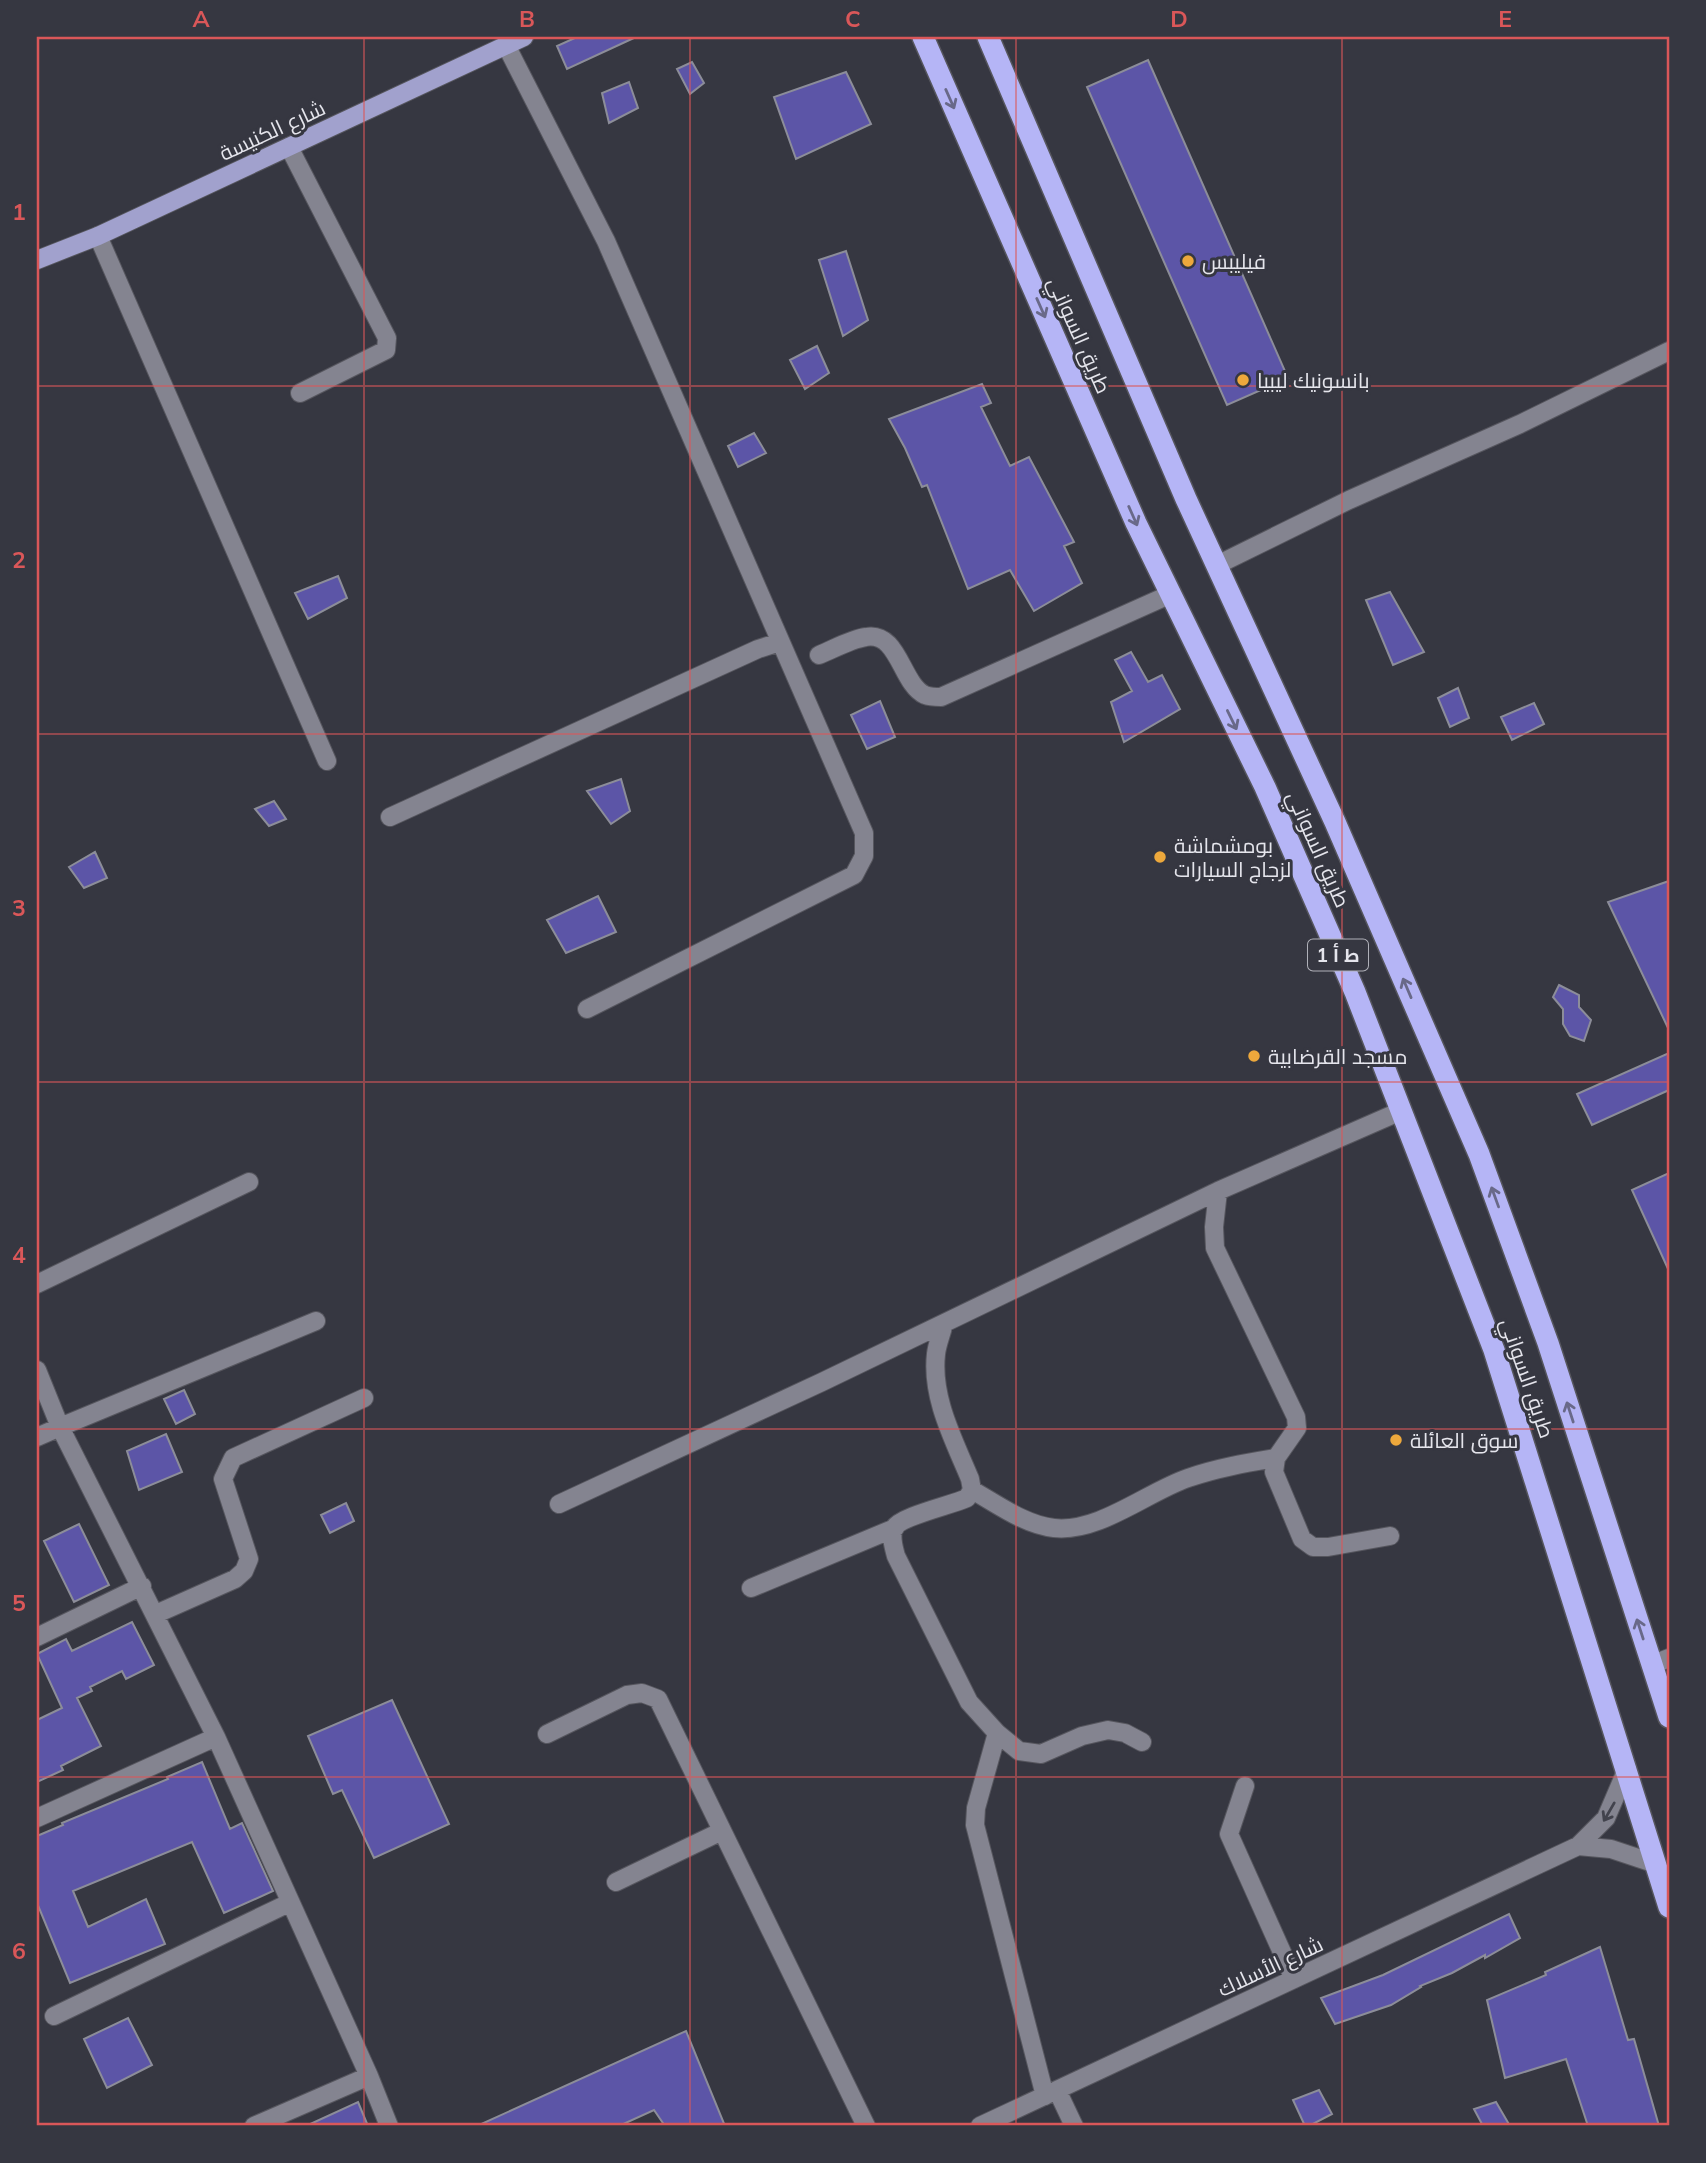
<svg xmlns="http://www.w3.org/2000/svg" width="1706" height="2163" font-family="Mulish,Cairo,sans-serif">
  <rect width="100%" height="100%" fill="#363741"/>
  <path fill="#5c55a7" stroke="#8c8d99" stroke-width="2" d="M 577,37 L 636,37 L 567,69 L 557,46 Z
    M 1148,60 L 1288,378 L 1227,405 L 1087,87 Z
    M 692,62 L 704,83 L 690,94 L 677,69 Z
    M 846,72 L 871,124 L 796,159 L 774,97 Z
    M 629,82 L 638,108 L 609,123 L 602,93 Z
    M 846,251 L 868,320 L 843,336 L 819,260 Z
    M 817,346 L 829,373 L 805,389 L 790,360 Z
    M 982,384 L 991,403 L 981,407 L 1010,466 L 1029,457 L 1074,542 L 1064,546 L 1082,583 L 1034,611 L 1010,570 L 968,589 L 927,485 L 922,487 L 905,448 L 889,419 Z
    M 754,433 L 766,453 L 738,467 L 728,446 Z
    M 338,576 L 347,598 L 308,619 L 295,593 Z
    M 1390,592 L 1424,652 L 1393,665 L 1366,600 Z
    M 1131,652 L 1148,682 L 1162,675 L 1180,709 L 1124,742 L 1111,702 L 1132,691 L 1115,660 Z
    M 1458,688 L 1469,718 L 1450,727 L 1438,698 Z
    M 880,701 L 895,737 L 867,749 L 851,715 Z
    M 1534,703 L 1544,724 L 1512,740 L 1501,717 Z
    M 621,779 L 630,811 L 611,824 L 587,791 Z
    M 274,801 L 286,819 L 269,826 L 255,809 Z
    M 95,852 L 107,878 L 84,888 L 69,867 Z
    M 1669,881 L 1669,1030 L 1608,902 Z
    M 598,896 L 616,932 L 566,953 L 547,920 Z
    M 1559,985 L 1579,995 L 1579,1007 L 1591,1020 L 1584,1041 L 1570,1036 L 1563,1024 L 1563,1009 L 1553,997 Z
    M 1669,1053 L 1669,1090 L 1592,1125 L 1577,1094 Z
    M 1669,1173 L 1669,1271 L 1632,1190 Z
    M 184,1390 L 195,1414 L 176,1424 L 164,1399 Z
    M 166,1434 L 182,1472 L 139,1490 L 127,1451 Z
    M 346,1503 L 354,1521 L 330,1533 L 321,1515 Z
    M 79,1524 L 109,1585 L 74,1602 L 44,1541 Z
    M 132,1622 L 154,1665 L 126,1679 L 122,1671 L 90,1687 L 92,1691 L 77,1698 L 101,1746 L 61,1766 L 63,1770 L 37,1782 L 37,1720 L 62,1708 L 37,1654 L 66,1639 L 72,1651 Z
    M 392,1700 L 449,1824 L 374,1858 L 342,1790 L 333,1794 L 308,1736 Z
    M 202,1762 L 230,1829 L 242,1823 L 273,1891 L 224,1913 L 192,1842 L 73,1891 L 88,1927 L 146,1899 L 165,1944 L 70,1983 L 37,1903 L 37,1836 L 63,1825 L 62,1823 L 168,1779 L 167,1777 Z
    M 1509,1914 L 1520,1938 L 1485,1958 L 1485,1955 L 1452,1973 L 1420,1986 L 1421,1987 L 1391,2005 L 1335,2024 L 1321,1998 L 1383,1975 Z
    M 1600,1947 L 1628,2040 L 1634,2039 L 1659,2126 L 1588,2126 L 1566,2059 L 1505,2078 L 1487,2000 L 1546,1975 L 1545,1972 Z
    M 128,2018 L 152,2065 L 107,2088 L 84,2039 Z
    M 686,2031 L 725,2126 L 665,2126 L 654,2110 L 619,2126 L 477,2126 Z
    M 1319,2090 L 1332,2114 L 1309,2126 L 1305,2126 L 1293,2100 Z
    M 358,2102 L 368,2126 L 306,2126 Z
    M 1496,2102 L 1510,2126 L 1483,2126 L 1474,2109 Z"/>
  <g fill="none" stroke-linecap="round" stroke-linejoin="round">
    <defs>
      <path id="minor" d="M 506,45 L 606,241 L 864,833 L 864,856 L 854,875 L 587,1009
        M 289,147 L 387,338 L 386,350 L 300,393
        M 98,236 L 327,761
        M 1217,565 L 1349,500 L 1520,424 L 1669,351
        M 819,655 C 834,649 851,639 866,637 C 899,631 901,684 925,695 C 930,697 936,697 941,697 L 1171,594
        M 390,817 L 758,649 L 780,642
        M 1218,1191 L 1214,1227 L 1215,1248 L 1296,1417 L 1297,1428 L 1276,1458 L 1274,1472 L 1302,1539 L 1313,1547 L 1328,1547 L 1390,1536
        M 37,1284 L 249,1182
        M 944,1323 C 942,1333 937,1344 936,1354 C 931,1398 954,1440 970,1479 L 972,1490 L 967,1498 C 952,1505 901,1516 894,1528 C 890,1537 894,1548 896,1556 L 969,1702 L 997,1733 L 1019,1751 L 1041,1754 L 1082,1736 L 1108,1730 L 1125,1733 L 1142,1742
        M 37,1370 L 60,1427 L 316,1321
        M 37,1437 L 60,1427 L 216,1737 L 369,2076 L 389,2126
        M 972,1490 C 997,1504 1025,1525 1054,1528 C 1099,1533 1147,1492 1188,1478 C 1217,1468 1246,1463 1276,1458
        M 559,1504 L 822,1382 L 1218,1191 L 1401,1111
        M 751,1588 L 895,1528
        M 156,1614 L 235,1579 L 244,1571 L 249,1559 L 223,1479 L 233,1458 L 364,1398
        M 37,1637 L 142,1586
        M 1651,1665 L 1669,1658
        M 997,1733 L 976,1808 L 975,1825 L 1045,2096
        M 547,1734 L 627,1695 L 642,1693 L 658,1699 L 866,2126
        M 1245,1786 L 1229,1834 L 1294,1979
        M 37,1818 L 216,1737
        M 1578,1846 L 1611,1849 L 1656,1864
        M 616,1882 L 722,1831
        M 54,2016 L 289,1903
        M 1057,2090 L 1074,2126
        M 254,2126 L 369,2076
        M 980,2126 L 1578,1846 L 1606,1818 L 1627,1769"/>
      <path id="major" d="M 37,260 L 98,236 L 524,37"/>
      <path id="highway" d="M 923,37 L 1136,523 L 1265,787 L 1355,992 L 1494,1350 L 1669,1907
        M 988,37 L 1186,499 L 1335,822 L 1479,1154 L 1548,1343 L 1669,1717"/>
    </defs>
    <use href="#minor" stroke="#56565e" stroke-width="20"/>
    <use href="#major" stroke="#56565e" stroke-width="20"/>
    <use href="#highway" stroke="#56565e" stroke-width="24"/>
    <use href="#minor" stroke="#848490" stroke-width="18"/>
    <use href="#major" stroke="#a1a1cd" stroke-width="18"/>
    <use href="#highway" stroke="#b5b5f6" stroke-width="21"/>
  </g>
  <defs><path id="oneway-shaft" d="M-6 0H5M1.5-3L5.5 0L1.5 3" fill="none" stroke-width="1.6" stroke-linecap="round" stroke-linejoin="round" transform="scale(1.75)"/></defs>
  <g stroke="#696989">
    <use href="#oneway-shaft" transform="translate(950 99) rotate(66)"/>
    <use href="#oneway-shaft" transform="translate(1041 308) rotate(66)"/>
    <use href="#oneway-shaft" transform="translate(1133 516) rotate(66)"/>
    <use href="#oneway-shaft" transform="translate(1232 720) rotate(64)"/>
    <use href="#oneway-shaft" transform="translate(1407 988) rotate(-113)"/>
    <use href="#oneway-shaft" transform="translate(1495 1197) rotate(-110)"/>
    <use href="#oneway-shaft" transform="translate(1570 1412) rotate(-108)"/>
    <use href="#oneway-shaft" transform="translate(1640 1629) rotate(-108)"/>
  </g>
  <use stroke="#42434d" href="#oneway-shaft" transform="translate(1609 1812) rotate(120)"/>
  <path fill="none" stroke="#da5759" stroke-width="2" stroke-opacity="0.55" d="M 364,37 L 364,2126M 690,37 L 690,2126M 1016,37 L 1016,2126M 1342,37 L 1342,2126M 37,386 L 1669,386M 37,734 L 1669,734M 37,1082 L 1669,1082M 37,1429 L 1669,1429M 37,1777 L 1669,1777"/>
  <g fill="#eda83c" stroke="#363741" stroke-width="2.5">
    <circle cx="1188" cy="261" r="7"/>
    <circle cx="1243" cy="380" r="7"/>
    <circle cx="1160" cy="857" r="7"/>
    <circle cx="1254" cy="1056" r="7"/>
    <circle cx="1396" cy="1440" r="7"/>
  </g>
  <g text-anchor="middle" dominant-baseline="central" stroke-width="6" stroke-linejoin="round" paint-order="stroke">
    <rect fill="#363741" stroke="#b0b1b9" stroke-width="2" x="1308" y="939.5" width="60" height="31" rx="5"/>
    <g font-size="19" font-weight="bold" fill="#e5e5ec">
      <text x="1338" y="955">ط أ 1</text>
    </g>
    <g font-size="21" fill="#e5e5ec" stroke="#363741">
      <text transform="translate(272 130) rotate(-25)">شارع الكنيسة</text>
      <text transform="translate(1080 335) rotate(66)">طريق السواني</text>
      <text transform="translate(1319 849) rotate(66)">طريق السواني</text>
      <text transform="translate(1528 1378) rotate(71)">طريق السواني</text>
      <text transform="translate(1270 1966) rotate(-25)">شارع الأسلاك</text>
    </g>
    <g font-size="21" fill="#e5e5ec" stroke="#363741" text-anchor="start">
      <text x="1202" y="261">فيليبس</text>
      <text x="1257" y="380">بانسونيك ليبيا</text>
      <text x="1174" y="845">بومشماشة<tspan x="1174" dy="24">لزجاج السيارات</tspan></text>
      <text x="1268" y="1056">مسجد القرضابية</text>
      <text x="1410" y="1440">سوق العائلة</text>
    </g>
  </g>
  <rect width="1706" height="2163" fill="none" stroke="#363741" stroke-width="77"/>
  <rect x="38" y="38" width="1630" height="2086" fill="none" stroke="#da5759" stroke-width="2.5"/>
  <g font-size="23" text-anchor="middle" font-weight="bold" fill="#da5759">
    <text x="201" y="27">A</text>
    <text x="527" y="27">B</text>
    <text x="853" y="27">C</text>
    <text x="1179" y="27">D</text>
    <text x="1505" y="27">E</text>
    <text x="19" y="220">1</text>
    <text x="19" y="568">2</text>
    <text x="19" y="916">3</text>
    <text x="19" y="1263">4</text>
    <text x="19" y="1611">5</text>
    <text x="19" y="1959">6</text>
  </g>
</svg>
